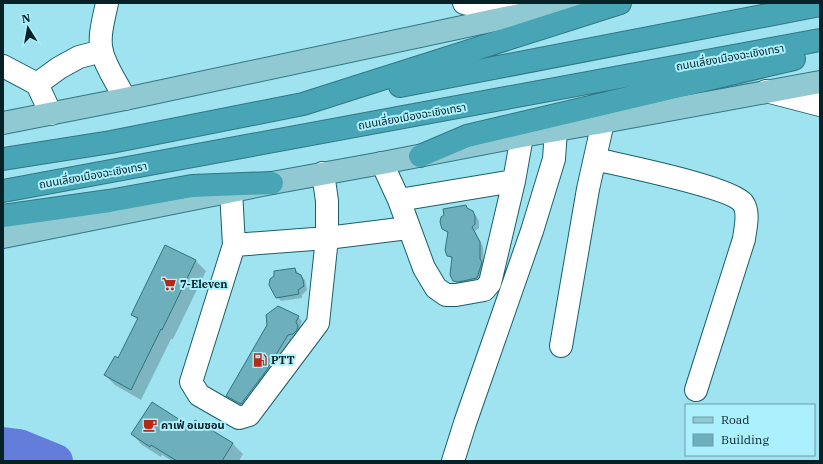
<svg xmlns="http://www.w3.org/2000/svg" width="823" height="464" font-family="'IBM Plex Serif','Noto Sans Thai',serif">
  <rect width="100%" height="100%" fill="#9fe3f0"/>
  <path fill="#0003" d="M 466,206 L 476,216 L 479,221 L 479,228 L 475,231 L 483,247 L 484,264 L 481,282 L 458,284 L 454,280 L 452,259 L 448,255 L 449,234 L 443,229 Z
    M 196,261 L 206,271 L 173,339 L 171,339 L 141,400 L 115,385 L 105,375 L 118,359 L 138,320 L 132,315 Z
    M 295,269 L 305,280 L 307,290 L 302,295 L 302,298 L 281,301 L 277,297 Z
    M 298,317 L 302,321 L 300,327 L 301,331 L 297,338 L 292,339 L 270,375 L 245,408 L 231,400 L 227,396 Z
    M 195,421 L 233,444 L 243,454 L 239,461 L 172,461 L 162,455 L 161,457 L 142,445 L 132,434 L 191,429 Z"/>
  <g fill="none" stroke-linecap="round" stroke-linejoin="round">
    <path stroke="#647dda" stroke-width="34" d="M 3,444 L 19,446 L 56,461"/>
  </g>
  <path fill="#6db0bc" stroke="#30747f" d="M 466,205 L 467,208 L 473,211 L 475,216 L 475,224 L 472,227 L 480,242 L 480,259 L 482,262 L 477,278 L 458,282 L 453,281 L 450,275 L 452,257 L 447,256 L 445,250 L 448,232 L 442,229 L 440,222 L 441,217 L 444,215 L 443,209 Z
    M 165,245 L 196,260 L 162,330 L 161,329 L 131,390 L 104,375 L 115,356 L 118,358 L 138,318 L 131,315 Z
    M 295,268 L 296,273 L 301,275 L 303,280 L 304,286 L 298,290 L 299,294 L 276,298 L 269,285 L 270,279 L 274,276 L 274,271 Z
    M 278,306 L 299,316 L 296,322 L 298,326 L 297,330 L 293,334 L 288,335 L 266,371 L 241,404 L 226,396 L 267,325 L 266,315 Z
    M 152,402 L 191,427 L 195,420 L 233,443 L 222,461 L 177,461 L 151,445 L 150,447 L 131,434 Z"/>
  <g fill="none" stroke-linecap="round" stroke-linejoin="round">
    <defs>
      <path id="minor" d="M 107,3 C 104,18 98,37 102,52 C 106,68 118,84 125,99
        M 464,3 L 519,16
        M 3,66 L 37,84 L 51,114
        M 37,84 L 59,68 L 79,57 L 102,51
        M 766,91 L 820,105
        M 595,159 C 620,165 731,187 743,203 C 750,213 745,229 744,239 L 696,390
        M 382,163 L 399,200 L 424,268 L 436,288 L 446,295 L 456,295 L 484,290 L 490,283 L 514,181 L 522,136
        M 231,191 L 234,245 L 191,382 L 199,395 L 239,418 L 249,415 L 318,323 L 327,238 L 327,201 L 323,173
        M 399,200 L 514,181
        M 234,245 L 327,238 L 408,228
        M 561,346 L 588,189 L 603,122
        M 453,461 L 465,423 L 532,231 L 554,159 L 556,130"/>
      <path id="major" d="M 3,123 L 125,99 L 495,20 L 581,3
        M 3,237 L 272,183 L 382,163 L 522,136 L 603,122 L 820,82"/>
      <path id="highway" d="M 400,86 L 820,5
        M 420,156 L 467,136 L 794,59
        M 3,159 L 111,142 L 303,104 L 620,3
        M 3,191 L 820,40
        M 3,216 L 109,201 L 192,186 L 272,183"/>
    </defs>
    <use href="#minor" stroke="#18606b" stroke-width="24"/>
    <use href="#major" stroke="#317783" stroke-width="24"/>
    <use href="#highway" stroke="#317783" stroke-width="24"/>
    <use href="#minor" stroke="#fff" stroke-width="22"/>
    <use href="#major" stroke="#91c9d3" stroke-width="22"/>
    <use href="#highway" stroke="#48a5b5" stroke-width="22"/>
  </g>
  <defs>
    <symbol id="supermarket-bare" viewBox="-9 -9 18 18"><path d="M-6-5.5h2.5l.6 2H6L4.5 2H-2.5L-4.4-4H-6ZM-1.5 3.2a1.3 1.3 0 1 0 .1 0ZM3 3.2a1.3 1.3 0 1 0 .1 0Z" fill="#b62919" stroke="#acf0fd" stroke-width="2.5" paint-order="stroke"/></symbol>
    <symbol id="fuel-bare" viewBox="-9 -9 18 18"><path d="M-5.5-6h7V0h2V4h1.3V-2.5L3-4.5l.8-.8L6-3V5H2.5V1h-1V6h-7ZM-4.2-4.7v3.2H.2V-4.7Z" fill="#b62919" stroke="#acf0fd" stroke-width="2.5" paint-order="stroke"/></symbol>
    <symbol id="cafe-bare" viewBox="-9 -9 18 18"><path d="M-5.5-4.5H6V0H3Q3 3.5 0 3.5H-2.5Q-5.5 3.5-5.5 0ZM3-3.2v2h1.7v-2ZM-6 4.5H4V6H-6Z" fill="#b62919" stroke="#acf0fd" stroke-width="2.5" paint-order="stroke"/></symbol>
  </defs>
  <g fill-rule="evenodd">
    <use href="#supermarket-bare" x="159" y="274" width="20" height="20"/>
    <use href="#fuel-bare" x="250" y="350" width="20" height="20"/>
    <use href="#cafe-bare" x="140" y="415" width="20" height="20"/>
  </g>
  <g text-anchor="middle" dominant-baseline="central" stroke-width="4" stroke-linejoin="round" paint-order="stroke">
    <g font-size="11" fill="#062227" stroke="#acf0fd">
      <text transform="translate(730 57) rotate(-10)">ถนนเลี่ยงเมืองฉะเชิงเทรา</text>
      <text transform="translate(412 116) rotate(-10)">ถนนเลี่ยงเมืองฉะเชิงเทรา</text>
      <text transform="translate(93 175) rotate(-10)">ถนนเลี่ยงเมืองฉะเชิงเทรา</text>
    </g>
    <g font-size="11" font-weight="bold" fill="#062227" stroke="#acf0fd" text-anchor="start">
      <text x="180" y="284">7-Eleven</text>
      <text x="271" y="360">PTT</text>
      <text x="161" y="425">คาเฟ่ อเมซอน</text>
    </g>
  </g>
  <rect width="823" height="464" fill="none" stroke="#062227" stroke-width="8"/>
  <rect x="685" y="404" width="130" height="52" fill="#acf0fd" stroke="#6a9ea7"/>
  <rect x="693" y="417" width="20" height="6" fill="#91c9d3" stroke="#6a9ea7"/>
  <text x="721" y="424" font-size="12" fill="#062227">Road</text>
  <rect x="693" y="434" width="20" height="12" fill="#6db0bc" stroke="#6a9ea7"/>
  <text x="721" y="444" font-size="12" fill="#062227">Building</text>
  <g transform="translate(28 28) rotate(349)" stroke="#acf0fd" stroke-width="3" paint-order="stroke">
  <path d="M0-3L7 15L0 10L-7 15Z" fill="#062227"/>
  <text y="-6" font-size="11" font-weight="bold" text-anchor="middle" fill="#062227">N</text>
  </g>
</svg>
